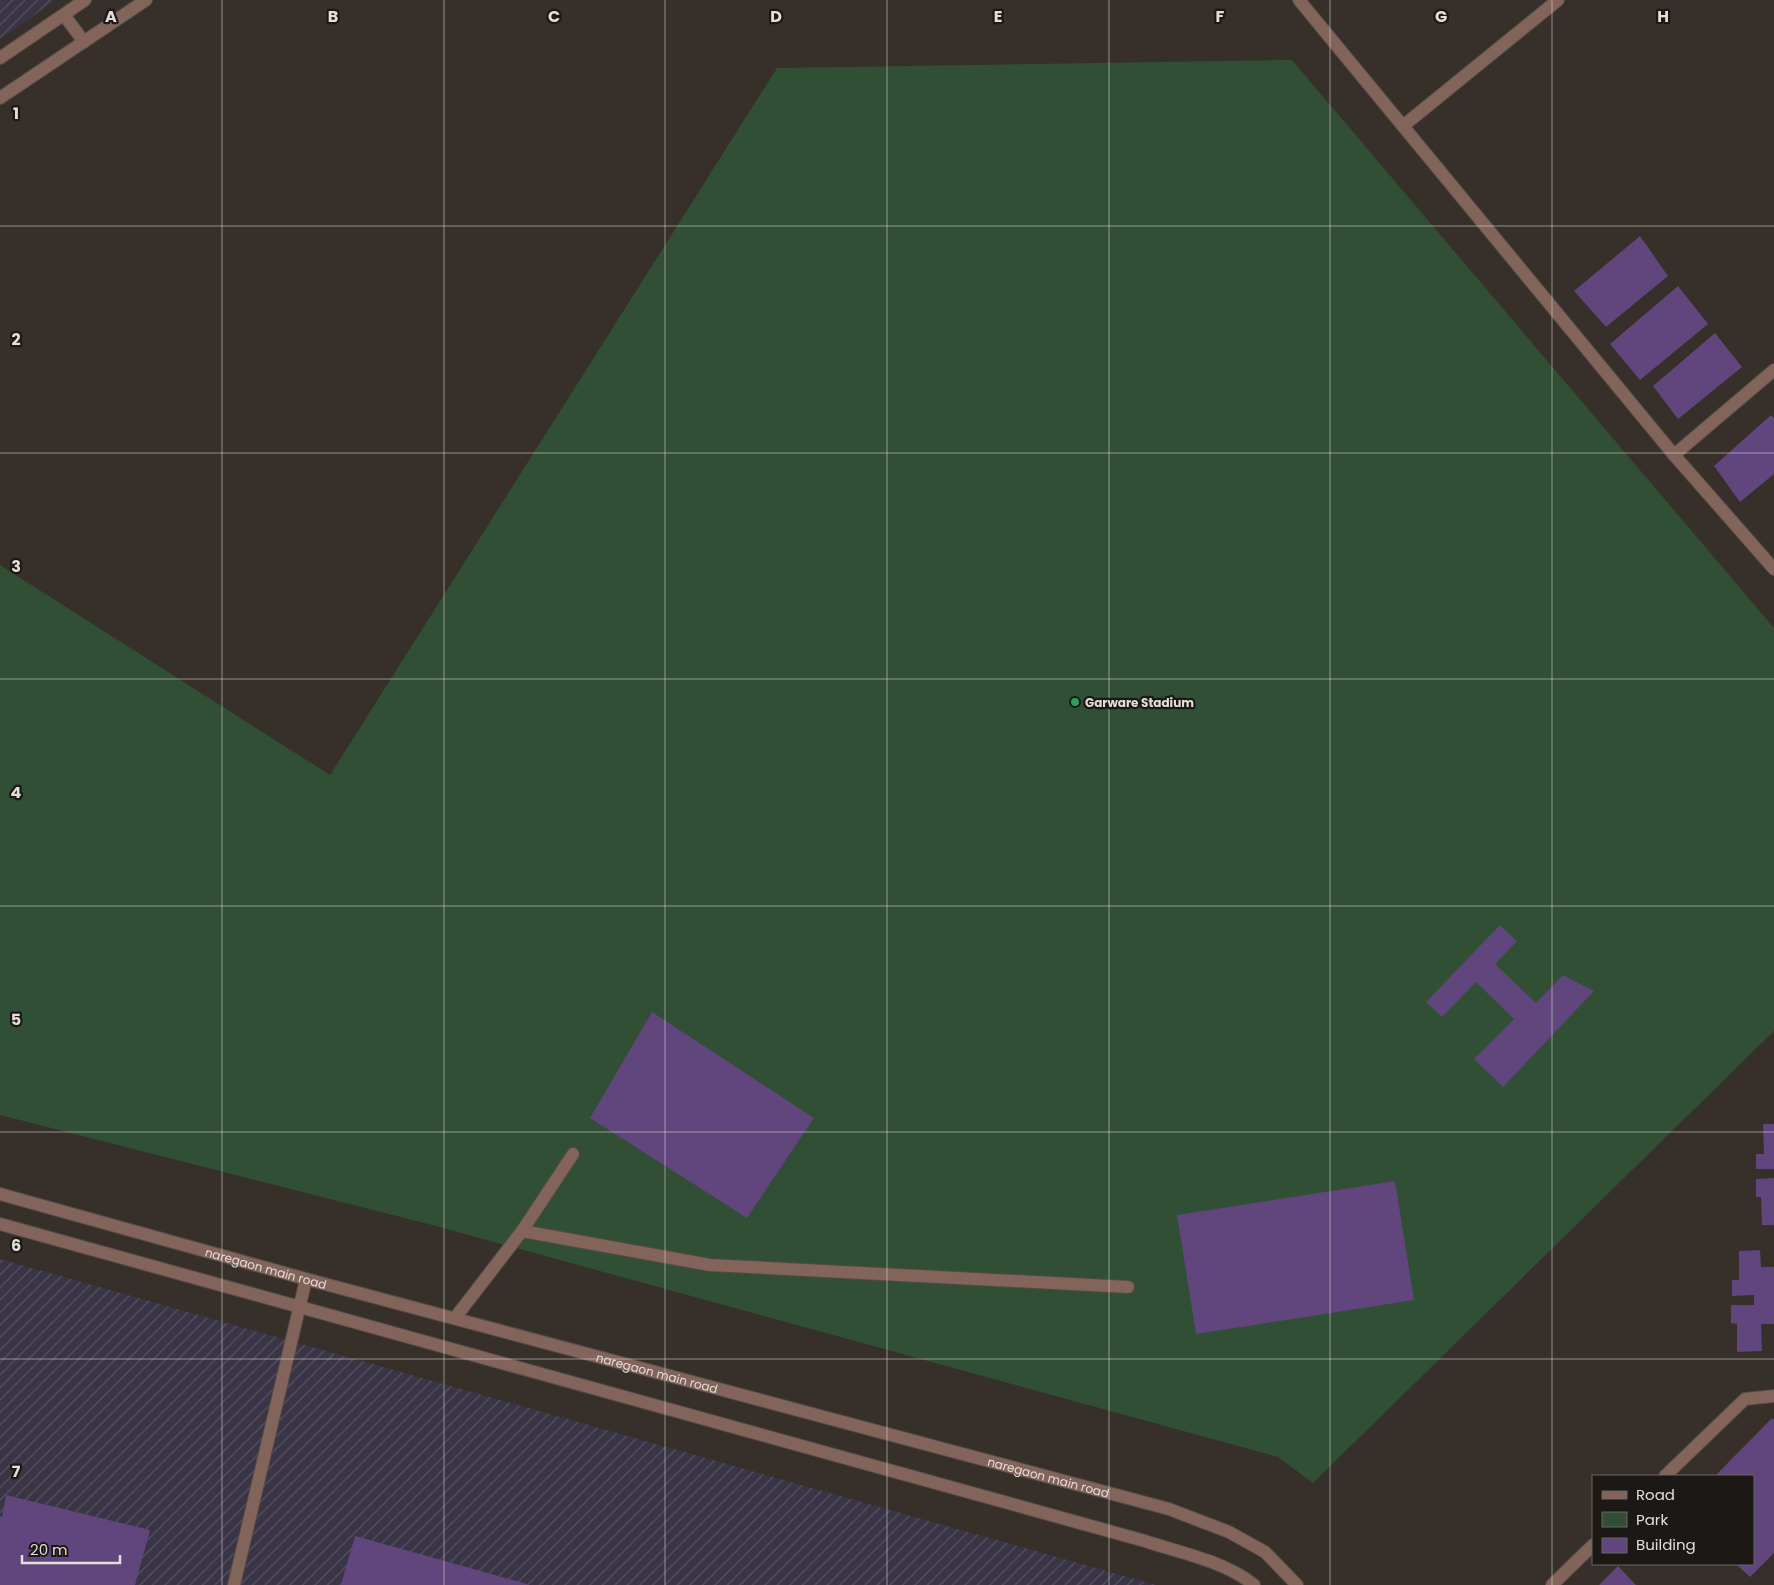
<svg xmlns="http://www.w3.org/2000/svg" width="1774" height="1585" font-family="Poppins,sans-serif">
  <defs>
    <pattern id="industrial-furrows" width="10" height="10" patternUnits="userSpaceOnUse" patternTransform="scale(1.25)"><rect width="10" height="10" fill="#393546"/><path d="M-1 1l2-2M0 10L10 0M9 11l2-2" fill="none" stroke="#565260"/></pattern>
  </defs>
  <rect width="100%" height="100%" fill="#372f29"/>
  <path fill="url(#industrial-furrows)" d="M 0,0 L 56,0 L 0,39 Z
    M 0,1259 L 1156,1585 L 0,1585 Z"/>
  <path fill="#304f34" d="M 1292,60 L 1774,628 L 1774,1031 L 1313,1483 L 1278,1457 L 432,1225 L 0,1115 L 0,565 L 330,775 L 777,68 Z"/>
  <path fill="#61457d" d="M 1640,236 L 1668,276 L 1606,327 L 1574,291 Z
    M 1678,286 L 1708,324 L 1640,380 L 1610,344 Z
    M 1715,333 L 1742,367 L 1678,419 L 1653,386 Z
    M 1771,415 L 1774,418 L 1774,474 L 1740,502 L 1714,466 Z
    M 1500,925 L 1517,941 L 1495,964 L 1536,1003 L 1563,975 L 1594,991 L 1503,1087 L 1474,1059 L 1514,1019 L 1476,982 L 1442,1017 L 1426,1002 Z
    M 652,1012 L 814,1118 L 747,1218 L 590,1118 Z
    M 1763,1124 L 1774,1124 L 1774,1169 L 1756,1169 L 1756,1154 L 1764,1154 Z
    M 1774,1178 L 1774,1225 L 1762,1225 L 1761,1197 L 1756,1197 L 1756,1179 Z
    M 1395,1181 L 1414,1300 L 1196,1334 L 1177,1215 Z
    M 1760,1250 L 1761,1267 L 1774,1267 L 1774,1324 L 1761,1324 L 1762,1351 L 1737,1352 L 1737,1324 L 1731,1323 L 1731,1305 L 1754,1305 L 1754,1295 L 1732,1296 L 1732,1280 L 1739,1280 L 1739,1251 Z
    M 1771,1419 L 1774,1419 L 1774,1553 L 1750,1577 L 1736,1564 L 1753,1564 L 1753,1476 L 1715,1476 Z
    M 6,1495 L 150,1530 L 135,1585 L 0,1585 L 0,1516 L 2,1517 Z
    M 355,1536 L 527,1584 L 527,1585 L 341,1585 Z
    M 1618,1566 L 1636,1585 L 1599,1585 Z"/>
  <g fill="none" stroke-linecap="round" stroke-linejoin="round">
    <defs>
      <g id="minor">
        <path d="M 1299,0 L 1674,455 L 1774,569"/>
        <path d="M 64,15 L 84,42"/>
        <path d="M 0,58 L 85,0"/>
        <path d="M 0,98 L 146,0"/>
        <path d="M 1403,126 L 1558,0"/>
        <path d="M 1674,455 L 1774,370"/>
        <path id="s1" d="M 0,1194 L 306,1279 L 1169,1509 L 1229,1532 L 1265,1552 L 1297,1585"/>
        <path d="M 0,1224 L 1145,1541 C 1180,1553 1225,1561 1254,1585"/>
        <path d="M 522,1231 L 573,1154"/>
        <path d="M 455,1318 L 522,1231 L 710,1265 L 1128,1287"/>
        <path d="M 1665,1476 L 1745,1399 L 1774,1396"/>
        <path d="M 234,1585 L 306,1279"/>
        <path d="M 1552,1585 L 1593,1545"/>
      </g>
    </defs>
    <use href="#minor" stroke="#534b45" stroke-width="14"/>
    <use href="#minor" stroke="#83645b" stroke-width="12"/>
  </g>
  <path fill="none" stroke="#e3deda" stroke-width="1" stroke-opacity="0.55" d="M 222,0 L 222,1585M 444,0 L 444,1585M 665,0 L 665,1585M 887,0 L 887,1585M 1109,0 L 1109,1585M 1330,0 L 1330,1585M 1552,0 L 1552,1585M 0,226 L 1774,226M 0,453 L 1774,453M 0,679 L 1774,679M 0,906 L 1774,906M 0,1132 L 1774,1132M 0,1359 L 1774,1359"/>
  <circle fill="#2e9e5b" stroke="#1b1815" stroke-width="2" cx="1075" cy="702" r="5"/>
  <g text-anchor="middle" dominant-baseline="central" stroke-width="4.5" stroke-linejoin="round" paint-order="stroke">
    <g font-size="12" font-weight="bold" fill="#e3deda" stroke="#1b1815" text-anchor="start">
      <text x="1085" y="702">Garware Stadium</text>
    </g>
    <g font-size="12" fill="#e3deda" stroke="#1b1815">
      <text stroke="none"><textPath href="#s1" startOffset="276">naregaon main road</textPath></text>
      <text stroke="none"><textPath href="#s1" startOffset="681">naregaon main road</textPath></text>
      <text stroke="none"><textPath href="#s1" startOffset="1086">naregaon main road</textPath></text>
    </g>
  </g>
  <g font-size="16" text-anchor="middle" font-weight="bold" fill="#e3deda" stroke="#1b1815" stroke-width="4.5" stroke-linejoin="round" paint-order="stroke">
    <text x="111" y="22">A</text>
    <text x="333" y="22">B</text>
    <text x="554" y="22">C</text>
    <text x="776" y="22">D</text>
    <text x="998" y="22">E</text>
    <text x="1220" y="22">F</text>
    <text x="1441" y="22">G</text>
    <text x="1663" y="22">H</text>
    <text x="16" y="119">1</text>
    <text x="16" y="345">2</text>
    <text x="16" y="572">3</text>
    <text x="16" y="798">4</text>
    <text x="16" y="1025">5</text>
    <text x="16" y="1251">6</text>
    <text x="16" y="1477">7</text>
  </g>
  <rect x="1592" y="1475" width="162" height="90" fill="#1b1815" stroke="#6b6764"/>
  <rect x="1602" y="1491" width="25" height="8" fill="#83645b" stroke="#6b6764"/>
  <text x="1636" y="1500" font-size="15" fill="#e3deda">Road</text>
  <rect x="1602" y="1512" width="25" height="15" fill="#304f34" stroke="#6b6764"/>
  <text x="1636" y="1525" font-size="15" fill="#e3deda">Park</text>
  <rect x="1602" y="1538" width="25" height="15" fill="#61457d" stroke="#6b6764"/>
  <text x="1636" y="1550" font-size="15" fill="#e3deda">Building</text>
  <path d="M22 1555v8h98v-8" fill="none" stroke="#e3deda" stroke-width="2.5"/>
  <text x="30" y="1555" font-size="15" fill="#e3deda" stroke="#1b1815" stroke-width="4" paint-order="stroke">20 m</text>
</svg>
